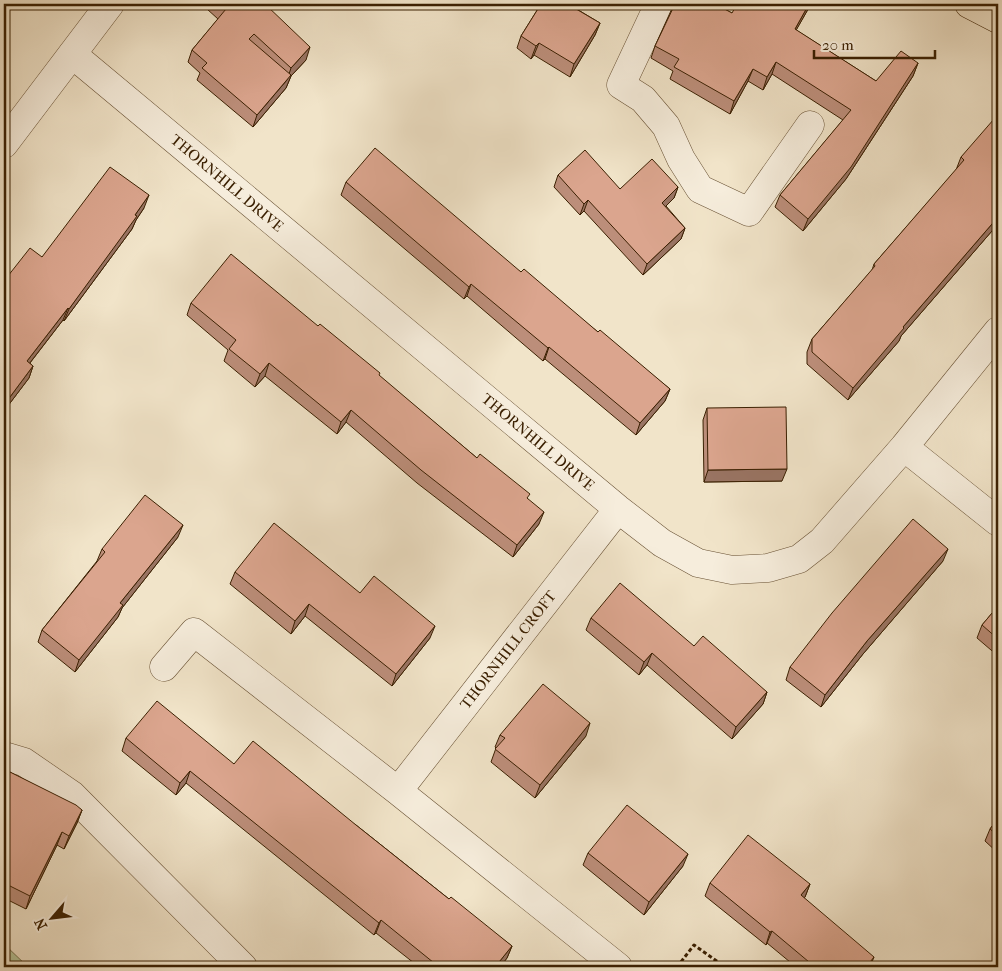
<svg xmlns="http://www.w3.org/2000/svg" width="1002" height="971" font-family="'IM FELL French Canon',serif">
  <rect width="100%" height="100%" fill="#f1e4c9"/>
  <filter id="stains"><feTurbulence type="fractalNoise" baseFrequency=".004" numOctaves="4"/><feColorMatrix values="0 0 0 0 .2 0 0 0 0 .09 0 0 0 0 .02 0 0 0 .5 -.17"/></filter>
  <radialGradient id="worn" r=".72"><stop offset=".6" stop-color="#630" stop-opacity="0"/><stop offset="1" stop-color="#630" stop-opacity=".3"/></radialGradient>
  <path fill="#b6c599" stroke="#78724e" d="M 4,944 L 28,967 L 4,967 Z"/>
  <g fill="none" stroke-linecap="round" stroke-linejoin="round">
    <defs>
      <path id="minor" d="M 659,4 L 621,85 L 643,99 L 666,126 L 681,159 L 700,189 L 749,212 L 810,125
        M 72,54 L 618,509 L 662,543 L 698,563 L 732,570 L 768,568 L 799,559 L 822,541 L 904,447 L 998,331
        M 4,144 L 110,4
        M 904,447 L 998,522
        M 164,667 L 194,632 L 398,791 L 618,967
        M 4,756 L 24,762 L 72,795 L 243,967
        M 398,791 L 618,509"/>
      <path id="major" d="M 969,4 L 998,19"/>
    </defs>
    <use href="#minor" stroke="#685134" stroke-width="29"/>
    <use href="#major" stroke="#3b2002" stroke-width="29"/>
    <path stroke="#3b2002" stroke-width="3" stroke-dasharray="4 2.5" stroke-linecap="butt" d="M 677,967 L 694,945 L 725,967"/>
    <use href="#minor" stroke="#f6eddc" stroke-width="28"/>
    <use href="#major" stroke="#f1e4c9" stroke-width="28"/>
  </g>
  <path fill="#bc8e7a" stroke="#3b2002" d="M 209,4 L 267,4 L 266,5 L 306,60 L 291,76 L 286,88 L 253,127 L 197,80 L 200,73 L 188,62 L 192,50 L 218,19 L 207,9 Z
    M 541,4 L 579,4 L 575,8 L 600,23 L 595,35 L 570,77 L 534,55 L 531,59 L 517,48 L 521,36 Z
    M 674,4 L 715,4 L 732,13 L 811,4 L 796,30 L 876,81 L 918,63 L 913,76 L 846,179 L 803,231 L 775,207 L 780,195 L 843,120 L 772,74 L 763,90 L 748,81 L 730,114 L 670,79 L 673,71 L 651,58 L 655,46 Z
    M 998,122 L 998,224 L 901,336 L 899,341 L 848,400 L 807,364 L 807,352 L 812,339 L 872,270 L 874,264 L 956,170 L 961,157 Z
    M 558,175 L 620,189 L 678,187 L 674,198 L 666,206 L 685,228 L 681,239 L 643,275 L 584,211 L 580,215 L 554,187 Z
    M 346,182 L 521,272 L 598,332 L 670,389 L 665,401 L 636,435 L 545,359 L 543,361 L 467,296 L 464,299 L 341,195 Z
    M 144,208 L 136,220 L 132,229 L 64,321 L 63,320 L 30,363 L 33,366 L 29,378 L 4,411 L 4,281 L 42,257 Z
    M 191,303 L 379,376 L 477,458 L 528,499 L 539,524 L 513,557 L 417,483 L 346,422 L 337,434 L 265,376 L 255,387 L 224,361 L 228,350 L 187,315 Z
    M 707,408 L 782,481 L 704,482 L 703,420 Z
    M 998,412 L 998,423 L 995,420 Z
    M 178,537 L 122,608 L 118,617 L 75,672 L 38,642 L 42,630 L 97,561 L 102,549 Z
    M 943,561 L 863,654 L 821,707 L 786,680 L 790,667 Z
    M 235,572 L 360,593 L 430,638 L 392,686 L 305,616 L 291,634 L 230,584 Z
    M 998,606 L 998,656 L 977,638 L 982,625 Z
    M 591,618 L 694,646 L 767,692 L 763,704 L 732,739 L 647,665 L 639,675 L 586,630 Z
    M 500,735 L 586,736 L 535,798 L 491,762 L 496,748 L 495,747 Z
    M 126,738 L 234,764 L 356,825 L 449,899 L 512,946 L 507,958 L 500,967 L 419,967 L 376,933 L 374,935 L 186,783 L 176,795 L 122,751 Z
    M 4,769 L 82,810 L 77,823 L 64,849 L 57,845 L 26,909 L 4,898 Z
    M 998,818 L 998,853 L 985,841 L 990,829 Z
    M 588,853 L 683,866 L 644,915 L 583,865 Z
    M 710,883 L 810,884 L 805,897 L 804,898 L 870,967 L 796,967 L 767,943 L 766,945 L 705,896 Z
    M 998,934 L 998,949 L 994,945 Z"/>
  <path fill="#997463" stroke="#3b2002" d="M 573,4 L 579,4 L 566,18 L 571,6 Z
    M 809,4 L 811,4 L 790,41 L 795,29 Z
    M 600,23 L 595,35 L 570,77 L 574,64 Z
    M 539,43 L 534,55 L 531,59 L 536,46 Z
    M 310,47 L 306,60 L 291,76 L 286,88 L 253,127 L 257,115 L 287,80 L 291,68 Z
    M 776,62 L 772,74 L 763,90 L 767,77 Z
    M 918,63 L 913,76 L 846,179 L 803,231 L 808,219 Z
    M 753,69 L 748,81 L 730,114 L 734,101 Z
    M 678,187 L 674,198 L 658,214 L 662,203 Z
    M 149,195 L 144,208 L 136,220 L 132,229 L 64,321 L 69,309 Z
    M 588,200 L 584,211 L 580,215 L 584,204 Z
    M 998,217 L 998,224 L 901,336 L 899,341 L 848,400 L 853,388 L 903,327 Z
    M 685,228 L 681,239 L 643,275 L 647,264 Z
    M 471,284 L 467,296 L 464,299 L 469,287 Z
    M 68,308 L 63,320 L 22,373 L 27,361 Z
    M 549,347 L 545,359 L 543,361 L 548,348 Z
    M 269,363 L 265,376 L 255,387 L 260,374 Z
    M 33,366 L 29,378 L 4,411 L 4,405 Z
    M 670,389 L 665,401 L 636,435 L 640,423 Z
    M 351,410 L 346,422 L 337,434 L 341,422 Z
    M 787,469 L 782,481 L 704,482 L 708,470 Z
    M 544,512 L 539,524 L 513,557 L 517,545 Z
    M 183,525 L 178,537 L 122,608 L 118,617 L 75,672 L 79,660 L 120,603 Z
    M 948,549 L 943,561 L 863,654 L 821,707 L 825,695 L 867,641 Z
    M 309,604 L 305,616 L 291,634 L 295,621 Z
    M 435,626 L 430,638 L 392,686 L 396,674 Z
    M 652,653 L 647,665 L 639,675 L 644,662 Z
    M 767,692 L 763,704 L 732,739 L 736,727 Z
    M 590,723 L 586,736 L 535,798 L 540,785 Z
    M 190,771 L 186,783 L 176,795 L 180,783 Z
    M 82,810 L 77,823 L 64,849 L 69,836 Z
    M 62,832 L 57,845 L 26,909 L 30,896 Z
    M 688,854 L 683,866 L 644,915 L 649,902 Z
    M 810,884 L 805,897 L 796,908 L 801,895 Z
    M 381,920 L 376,933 L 374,935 L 379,923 Z
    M 772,931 L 767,943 L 766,945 L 770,932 Z
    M 512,946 L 507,958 L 500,967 L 495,967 Z
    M 874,957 L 870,967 L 866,967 Z"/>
  <path fill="#dba58e" stroke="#3b2002" d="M 220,4 L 265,4 L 310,47 L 291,68 L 254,34 L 249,39 L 291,75 L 257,115 L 202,68 L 207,63 L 192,50 L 226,9 Z
    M 541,4 L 573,4 L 571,6 L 600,23 L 574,64 L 539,43 L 536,46 L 521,36 Z
    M 675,4 L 715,4 L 732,13 L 737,4 L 809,4 L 795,29 L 876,81 L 901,51 L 918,63 L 851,167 L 808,219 L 780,195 L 851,110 L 776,62 L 767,77 L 753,69 L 734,101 L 674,67 L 679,59 L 655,46 Z
    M 994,119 L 998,122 L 998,217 L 903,327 L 904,328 L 853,388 L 812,352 L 812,339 L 875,266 L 874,264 L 964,160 L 961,157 Z
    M 375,148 L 521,272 L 524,269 L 598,332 L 600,330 L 670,389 L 640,423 L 549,347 L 548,348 L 471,284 L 469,287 L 346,182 Z
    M 585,150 L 620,189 L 652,159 L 678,187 L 662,203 L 685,228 L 647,264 L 588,200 L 584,204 L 558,175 Z
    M 110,167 L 149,195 L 135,215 L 137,216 L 69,309 L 68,308 L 27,361 L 33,366 L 4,405 L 4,288 L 7,283 L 4,281 L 30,248 L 42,257 Z
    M 231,254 L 318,326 L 320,324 L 380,373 L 379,375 L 477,458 L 480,454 L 530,494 L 527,498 L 544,512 L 517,545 L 421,470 L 351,410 L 341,422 L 269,363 L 260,374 L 229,349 L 236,340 L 191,303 Z
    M 786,407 L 787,469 L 708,470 L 707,408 Z
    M 145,495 L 183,525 L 120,603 L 123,605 L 79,660 L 42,630 L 105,552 L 102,549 Z
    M 913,519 L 948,549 L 867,641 L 825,695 L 790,667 L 832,613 Z
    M 274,523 L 360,593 L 374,576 L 435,626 L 396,674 L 309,604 L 295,621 L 235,572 Z
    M 620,583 L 694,646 L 703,636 L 767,692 L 736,727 L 652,653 L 644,662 L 591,618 Z
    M 998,606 L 998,639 L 982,625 Z
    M 543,684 L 590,723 L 540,785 L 495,749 L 505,738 L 500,735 Z
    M 157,701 L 234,764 L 253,741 L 356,825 L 449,899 L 451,897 L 512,946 L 495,967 L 439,967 L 381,920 L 379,923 L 190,771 L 180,783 L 126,738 Z
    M 4,769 L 76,805 L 82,810 L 69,836 L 62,832 L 30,896 L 4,883 Z
    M 627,805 L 688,854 L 649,902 L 588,853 Z
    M 998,818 L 998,836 L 990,829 Z
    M 748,835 L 810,884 L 801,895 L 874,957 L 866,967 L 815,967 L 772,931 L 770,932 L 710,883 Z"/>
  <g text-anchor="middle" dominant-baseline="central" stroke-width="4" stroke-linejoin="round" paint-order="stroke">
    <g font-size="15" fill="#3b2002" stroke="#f6eddc">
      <text transform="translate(227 183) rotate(40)">THORNHILL DRIVE</text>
      <text transform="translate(538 442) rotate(40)">THORNHILL DRIVE</text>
      <text transform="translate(508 650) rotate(-52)">THORNHILL CROFT</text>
    </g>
  </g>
  <rect width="1002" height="971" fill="none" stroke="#f1e4c9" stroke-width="20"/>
  <rect x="5" y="5" width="992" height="961" fill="none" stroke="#3b2002" stroke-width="2.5"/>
  <rect x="10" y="10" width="982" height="951" fill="none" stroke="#3b2002"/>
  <g transform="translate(52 918) rotate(242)" stroke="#f6eddc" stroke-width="4" paint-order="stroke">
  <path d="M0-4L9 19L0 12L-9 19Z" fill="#3b2002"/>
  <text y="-8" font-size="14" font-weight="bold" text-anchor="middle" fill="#3b2002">N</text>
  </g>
  <path d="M814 50v8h121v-8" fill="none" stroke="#3b2002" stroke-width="2.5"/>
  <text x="822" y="50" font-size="15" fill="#3b2002" stroke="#f6eddc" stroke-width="4" paint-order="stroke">20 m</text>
  <rect width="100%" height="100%" filter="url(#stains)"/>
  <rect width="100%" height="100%" fill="url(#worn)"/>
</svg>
